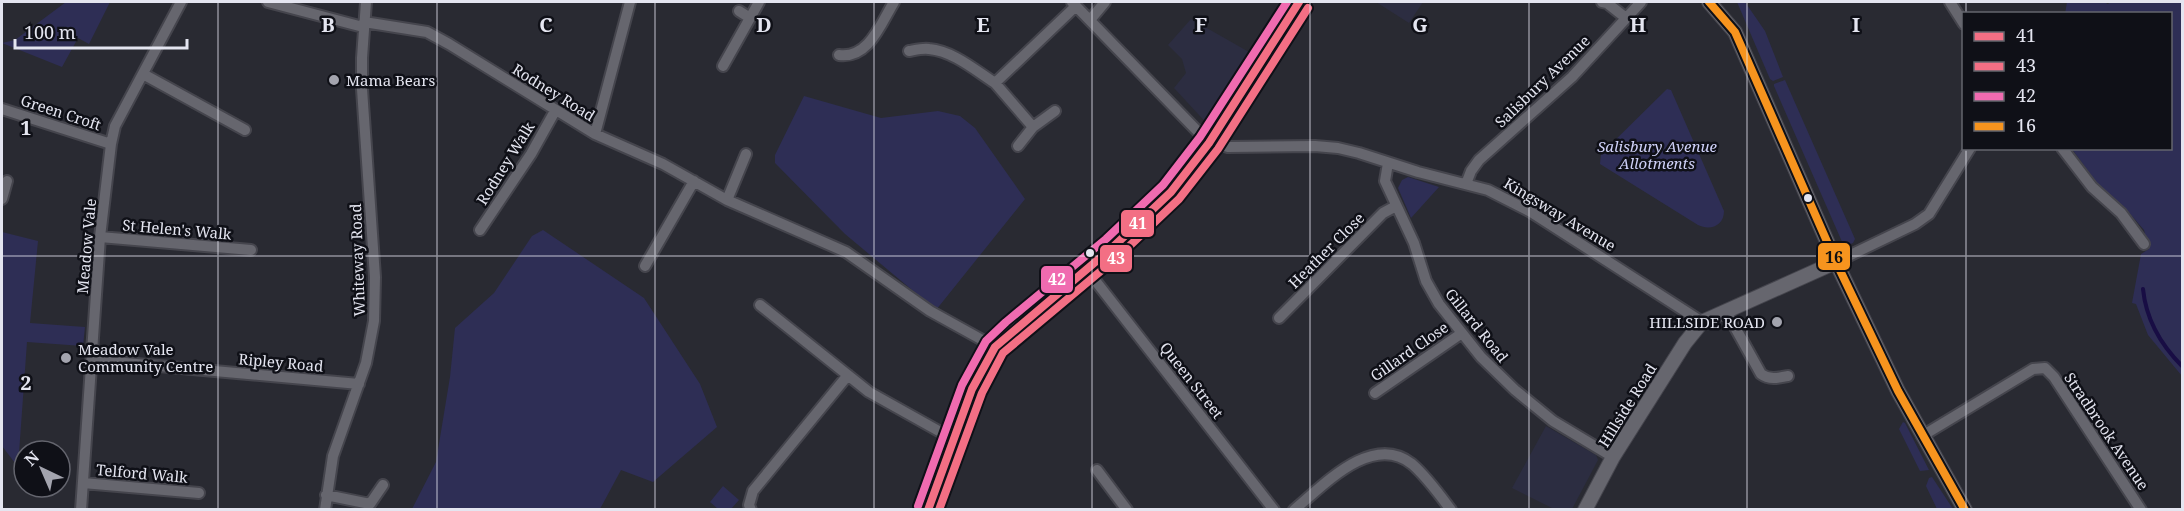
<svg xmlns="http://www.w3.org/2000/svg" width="2184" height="511" font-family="'Noto Serif',serif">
  <rect width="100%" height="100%" fill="#292a32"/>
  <path fill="#2c2d41" d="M 1376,2 L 1423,2 L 1409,23 Z
    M 1191,19 L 1256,56 L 1211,128 L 1174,88 L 1186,73 L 1182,59 L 1168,45 Z
    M 1546,426 L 1596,455 L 1598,460 L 1572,509 L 1554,509 L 1512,488 Z"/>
  <path fill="#2e2e55" d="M 66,2 L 110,2 L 89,44 L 78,38 L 62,67 L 2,43 L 15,40 Z
    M 1737,2 L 1745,2 L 1765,31 L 1783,77 L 1773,81 L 1770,79 Z
    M 2067,2 L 2104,2 L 2108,4 L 2110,2 L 2182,2 L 2182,376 L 2148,335 L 2136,304 L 2132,303 L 2141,254 L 2149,249 L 2144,230 L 2125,208 L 2099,186 L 2072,149 L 2170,148 L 2170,14 L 2065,14 Z
    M 1785,80 L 1855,239 L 1853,243 L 1846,246 L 1843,244 L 1774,86 L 1774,84 Z
    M 1667,89 L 1671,90 L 1724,211 C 1724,226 1710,231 1698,225 L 1600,164 L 1601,154 Z
    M 804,96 L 881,118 L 938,111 L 960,116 L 975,128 L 1025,199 L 936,310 L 845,234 L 775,163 L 775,155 Z
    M 1408,177 L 1439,187 L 1411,218 L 1398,188 L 1402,180 Z
    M 543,230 L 644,298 L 700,384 L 717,427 L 653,482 L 621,470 L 600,509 L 412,509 L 436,462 L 450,377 L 455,328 L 494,293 L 532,236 Z
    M 2,232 L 38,241 L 30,323 L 85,327 L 83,346 L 27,342 L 18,467 L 2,446 Z
    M 1903,422 L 1905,423 L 1929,470 L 1920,471 L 1899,429 Z
    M 1932,477 L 1953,509 L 1937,509 L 1926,486 L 1929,478 Z
    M 723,486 L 739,500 L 731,509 L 718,509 L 710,502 Z"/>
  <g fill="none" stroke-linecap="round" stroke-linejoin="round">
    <path stroke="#180d44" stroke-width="4" d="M 2143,289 C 2146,319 2161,345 2182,366"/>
    <defs>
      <path id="minor" d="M 268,2 L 363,27
        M 1072,2 L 1209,143
        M 1602,2 L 1607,3 L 1626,18
        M 1950,2 L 1964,24
        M 739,11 L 750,18
        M 1090,20 L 1105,2
        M 364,22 L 427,32 L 449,44 L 595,134 L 663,164 L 727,200 L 846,252 L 930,311 L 995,347
        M 909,51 C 915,50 923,48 929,49 C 953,51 975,70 995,83 L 1076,6
        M 839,55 C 869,59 881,23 894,2
        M 723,66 L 759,2
        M 143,74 L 245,130
        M 995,83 L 1033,127
        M 2,109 L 111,144
        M 595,134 L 630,2
        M 1210,141 L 1228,147 L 1315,146 L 1338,148 L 1359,153 L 1418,172 L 1488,190 L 1531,212 L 1702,322
        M 1018,146 L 1033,127 L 1055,111
        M 2062,148 L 2092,187 L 2121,213 L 2144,244
        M 1388,163 L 1385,181 L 1414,243 L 1426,281 L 1439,304 L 1481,357 L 1515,390 L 1553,421 L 1613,457
        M 1466,184 L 1471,171 L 1479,160 L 1572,77 L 1641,2
        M 2,199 L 7,181
        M 727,200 L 746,154
        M 480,230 L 531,154 L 555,111
        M 100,237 L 251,250
        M 1836,262 L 1915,224 L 1929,214 L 1970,148
        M 645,266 L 694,181
        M 1087,270 L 1274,510
        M 760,305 L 869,392 L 953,439
        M 1726,311 L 1761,374 C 1769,380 1778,378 1788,376
        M 1279,318 L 1383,213 L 1396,206
        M 92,360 L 359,384
        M 1375,393 L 1462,333
        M 1922,436 L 2033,369 L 2045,368 L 2054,377 L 2141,510
        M 1097,470 L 1127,510
        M 83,483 L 199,493
        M 326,495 L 370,504 L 383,485
        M 81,510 L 100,237 L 111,144 L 115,126 L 181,2
        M 325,510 L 333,456 L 366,363 L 374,321 L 375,277 L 362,89 L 362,58 L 366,2
        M 751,510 L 749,505 L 753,491 L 848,375
        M 1294,510 C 1323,486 1372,432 1412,464 C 1427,477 1439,494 1451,510"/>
      <path id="tertiary" d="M 1709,2 L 1735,32 L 1836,262 L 1898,391 L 1965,510
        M 1585,510 L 1613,457 L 1685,343 L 1702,322 L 1836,262"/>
      <path id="primary" d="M 928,510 L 972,389 L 995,347 L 1013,330 L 1113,247 L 1171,192 L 1209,143 L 1299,2"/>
    </defs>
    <use href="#minor" stroke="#45454d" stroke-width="14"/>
    <use href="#tertiary" stroke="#45454d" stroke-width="16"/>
    <use href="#primary" stroke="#45454d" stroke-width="20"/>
    <use href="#minor" stroke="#66666e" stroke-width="10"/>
    <use href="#tertiary" stroke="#66666e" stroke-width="14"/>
    <use href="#primary" stroke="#62626d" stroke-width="16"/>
    <defs>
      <path id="bus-1" d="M 928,510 L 972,389 L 995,347 L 1113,247 L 1171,192 L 1209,143 L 1299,2"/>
      <path id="bus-2" d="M 939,510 L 982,393 L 1003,353 L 1120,255 L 1179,199 L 1218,149 L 1308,8"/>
      <path id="bus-3" d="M 918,506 L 962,385 L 986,341 L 1006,322 L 1106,239 L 1163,185 L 1200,137 L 1287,2"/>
      <path id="bus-4" d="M 1709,2 L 1735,32 L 1836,262 L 1898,391 L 1965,510"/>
    </defs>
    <use href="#bus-1" stroke="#0f1017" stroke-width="12"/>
    <use href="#bus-2" stroke="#0f1017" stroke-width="12"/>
    <use href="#bus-3" stroke="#0f1017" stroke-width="12"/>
    <use href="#bus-4" stroke="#0f1017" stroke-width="12"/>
    <use href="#bus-1" stroke="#f36f84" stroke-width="8"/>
    <use href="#bus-2" stroke="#f36f84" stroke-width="8"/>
    <use href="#bus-3" stroke="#f06bb0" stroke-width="8"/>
    <use href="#bus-4" stroke="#f7941e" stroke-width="8"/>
  </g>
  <path fill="none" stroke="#e4e5f0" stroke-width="1.5" stroke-opacity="0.55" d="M 218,2 L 218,510M 437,2 L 437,510M 655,2 L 655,510M 874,2 L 874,510M 1092,2 L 1092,510M 1310,2 L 1310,510M 1529,2 L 1529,510M 1747,2 L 1747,510M 1966,2 L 1966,14M 1966,148 L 1966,510M 2,256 L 2182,256"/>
  <g fill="#a3a4ae" stroke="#0f1017" stroke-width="2">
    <circle cx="334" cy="80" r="6"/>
    <circle cx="1777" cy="322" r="6"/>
    <circle cx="66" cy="358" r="6"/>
  </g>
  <g fill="#e4e5f0" stroke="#0f1017" stroke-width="2">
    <circle cx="1808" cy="198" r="5"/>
    <circle cx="1090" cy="253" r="5"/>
  </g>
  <g text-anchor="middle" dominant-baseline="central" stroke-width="5" stroke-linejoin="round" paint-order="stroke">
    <g font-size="15" fill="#e4e5f0" stroke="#0f1017" text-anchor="start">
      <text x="346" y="80">Mama Bears</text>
      <text x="1765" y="322" text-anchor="end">HILLSIDE ROAD</text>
      <text x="78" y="349">Meadow Vale<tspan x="78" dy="17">Community Centre</tspan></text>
    </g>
    <g font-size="15" fill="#e4e5f0" stroke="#0f1017">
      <text transform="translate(1542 81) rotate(-44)">Salisbury Avenue</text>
      <text transform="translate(554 92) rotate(32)">Rodney Road</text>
      <text transform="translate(61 112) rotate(18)">Green Croft</text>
      <text transform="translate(505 163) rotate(-58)">Rodney Walk</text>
      <text transform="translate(1560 214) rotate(31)">Kingsway Avenue</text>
      <text transform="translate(177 229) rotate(5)">St Helen's Walk</text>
      <text transform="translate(86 246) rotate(-85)">Meadow Vale</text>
      <text transform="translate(1326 250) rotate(-45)">Heather Close</text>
      <text transform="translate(357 260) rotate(-92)">Whiteway Road</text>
      <text transform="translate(1477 325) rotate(51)">Gillard Road</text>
      <text transform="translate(1409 351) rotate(-35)">Gillard Close</text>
      <text transform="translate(281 362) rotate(5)">Ripley Road</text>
      <text transform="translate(1192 380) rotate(52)">Queen Street</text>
      <text transform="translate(1627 405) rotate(-58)">Hillside Road</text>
      <text transform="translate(2107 431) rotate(56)">Stradbrook Avenue</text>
      <text transform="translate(142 473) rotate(5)">Telford Walk</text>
    </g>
    <g font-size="15" font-style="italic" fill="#cfd1f8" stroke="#0f1017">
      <text x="1657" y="146">Salisbury Avenue<tspan x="1657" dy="17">Allotments</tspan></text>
    </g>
  </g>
  <g font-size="20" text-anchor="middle" font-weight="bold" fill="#e4e5f0" stroke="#0f1017" stroke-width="5" stroke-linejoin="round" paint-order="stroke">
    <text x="328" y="32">B</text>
    <text x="546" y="32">C</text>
    <text x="764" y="32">D</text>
    <text x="983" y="32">E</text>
    <text x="1201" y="32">F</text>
    <text x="1420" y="32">G</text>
    <text x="1638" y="32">H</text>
    <text x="1856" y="32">I</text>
    <text x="26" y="135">1</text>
    <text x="26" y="390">2</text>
  </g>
  <g stroke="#0f1017" stroke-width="2">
    <rect x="1120" y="209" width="35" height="29" rx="6" fill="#f36f84"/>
    <rect x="1817" y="242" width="34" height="29" rx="6" fill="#f7941e"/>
    <rect x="1099" y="244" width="34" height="29" rx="6" fill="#f36f84"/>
    <rect x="1040" y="265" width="34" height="29" rx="6" fill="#f06bb0"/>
  </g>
  <g font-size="16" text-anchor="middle" font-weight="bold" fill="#fff">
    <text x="1138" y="229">41</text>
    <text x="1116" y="264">43</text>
    <text x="1057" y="285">42</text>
  </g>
  <g font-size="16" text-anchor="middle" font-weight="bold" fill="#111">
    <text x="1834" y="263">16</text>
  </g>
  <rect width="2184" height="511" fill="none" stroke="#e4e5f0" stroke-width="6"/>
  <rect x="1962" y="12" width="210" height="138" fill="#0f1017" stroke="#64656e" stroke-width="1.5"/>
  <rect x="1974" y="32" width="30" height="9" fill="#f36f84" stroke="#64656e" stroke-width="1.5"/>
  <text x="2016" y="42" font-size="18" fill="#e4e5f0">41</text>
  <rect x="1974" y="62" width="30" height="9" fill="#f36f84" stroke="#64656e" stroke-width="1.5"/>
  <text x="2016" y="72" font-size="18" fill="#e4e5f0">43</text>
  <rect x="1974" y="92" width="30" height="9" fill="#f06bb0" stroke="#64656e" stroke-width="1.5"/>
  <text x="2016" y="102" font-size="18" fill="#e4e5f0">42</text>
  <rect x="1974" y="122" width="30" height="9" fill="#f7941e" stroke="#64656e" stroke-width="1.5"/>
  <text x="2016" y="132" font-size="18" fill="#e4e5f0">16</text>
  <g transform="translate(42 469) rotate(316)"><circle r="28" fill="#0f1017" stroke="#64656e" stroke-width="1.5"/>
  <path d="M0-4.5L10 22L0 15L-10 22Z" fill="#a3a4ae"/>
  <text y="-9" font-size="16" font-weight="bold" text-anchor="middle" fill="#e4e5f0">N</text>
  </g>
  <path d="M15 39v9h172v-9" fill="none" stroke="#e4e5f0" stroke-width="3"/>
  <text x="24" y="39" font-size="18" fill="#e4e5f0" stroke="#0f1017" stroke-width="4.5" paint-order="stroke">100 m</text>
</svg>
